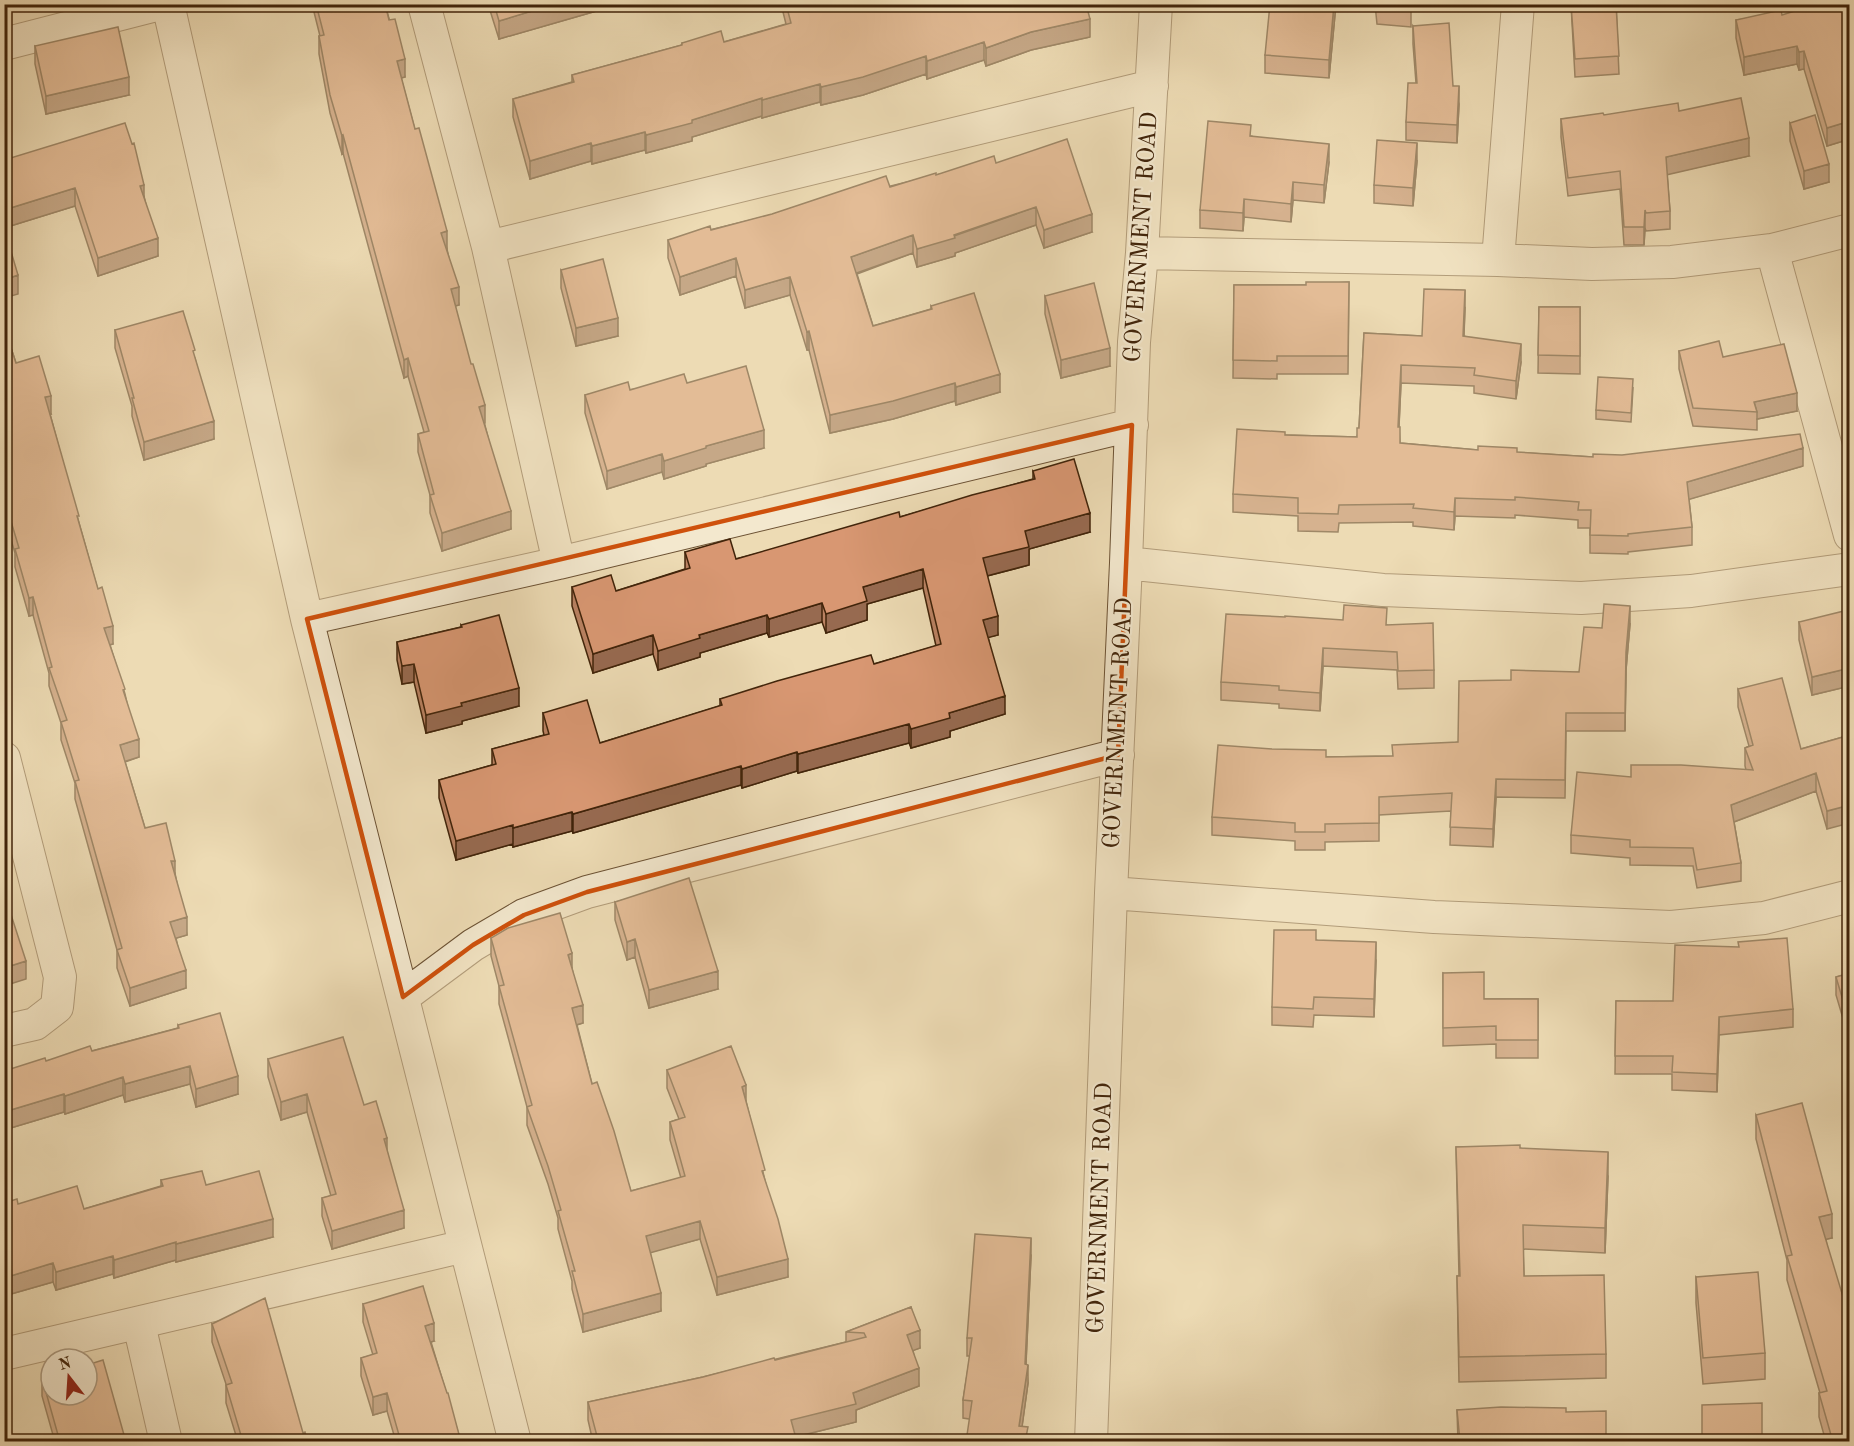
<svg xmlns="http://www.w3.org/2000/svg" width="1854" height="1446" font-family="'Old Standard TT',serif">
  <rect width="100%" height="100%" fill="#eddbb4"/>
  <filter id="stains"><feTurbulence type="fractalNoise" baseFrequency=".00333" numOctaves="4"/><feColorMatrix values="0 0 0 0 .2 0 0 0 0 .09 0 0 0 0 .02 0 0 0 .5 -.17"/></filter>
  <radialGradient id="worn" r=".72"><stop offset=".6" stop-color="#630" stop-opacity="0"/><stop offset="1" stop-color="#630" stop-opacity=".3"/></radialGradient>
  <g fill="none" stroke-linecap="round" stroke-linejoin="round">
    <defs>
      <path id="minor" d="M 168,4 L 307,619 L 515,1442
        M 424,4 L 488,247 L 559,563 L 1132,425
        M 4,44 L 160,4
        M 488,247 L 1152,86
        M 1772,250 L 1850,535
        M 1142,253 L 1498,260 L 1592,264 L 1672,262 L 1772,250 L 1850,230
        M 1498,260 L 1518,4
        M 1126,563 L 1383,590 L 1581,598 L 1691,591 L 1850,569
        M 307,619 L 559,563
        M 4,758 L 60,977 L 57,1007 L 35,1024 L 4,1031
        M 1111,893 L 1434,917 L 1671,927 L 1764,918 L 1850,896
        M 403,997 L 473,945 L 524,915 L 587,892 L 1118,755
        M 139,1324 L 166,1442
        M 4,1354 L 465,1246
        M 1091,1442 L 1111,893 L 1126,563 L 1134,342 L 1142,253 L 1156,4"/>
    </defs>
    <use href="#minor" stroke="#6c5234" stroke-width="34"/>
    <use href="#minor" stroke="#f3e8ce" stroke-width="32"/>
  </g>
  <path fill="#ba8262" stroke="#41240a" stroke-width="1.5" d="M 312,4 L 385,4 L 405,77 L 401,78 L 447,249 L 459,305 L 455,306 L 511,529 L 442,551 L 430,513 L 430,495 L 418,452 L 418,434 L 424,432 L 408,376 L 404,378 L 343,153 L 342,154 L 330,113 L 319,54 L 319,36 L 320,36 Z
    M 488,4 L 627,4 L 615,8 L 614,6 L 499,39 Z
    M 781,4 L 842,4 L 843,8 L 1090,37 L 1031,50 L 986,66 L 984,60 L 927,79 L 926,74 L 863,95 L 821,105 L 820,102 L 762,118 L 762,116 L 692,137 L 692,141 L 646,153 L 645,150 L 592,164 L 591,161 L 530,179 L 513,117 L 513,99 L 572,82 L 572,75 L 682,45 L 682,43 L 724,42 L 786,24 Z
    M 1336,4 L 1329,78 L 1265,73 L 1265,55 Z
    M 1375,4 L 1411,4 L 1411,27 L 1377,24 Z
    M 1571,4 L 1616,4 L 1619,74 L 1575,77 Z
    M 1782,15 L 1850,33 L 1850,139 L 1827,146 L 1804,69 L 1799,70 L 1797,64 L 1744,75 L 1736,38 L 1736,20 Z
    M 1413,26 L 1453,86 L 1459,104 L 1457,143 L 1406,140 L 1406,122 L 1416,83 L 1413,44 Z
    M 35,46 L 129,95 L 46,114 L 35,64 Z
    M 1679,111 L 1749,156 L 1667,174 L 1670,211 L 1670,229 L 1646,231 L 1645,228 L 1644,245 L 1624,245 L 1620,189 L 1568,196 L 1561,137 L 1561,119 Z
    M 1790,123 L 1829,182 L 1804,189 L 1790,141 Z
    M 1251,136 L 1329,162 L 1324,203 L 1293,200 L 1291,222 L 1244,217 L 1243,231 L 1200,228 L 1200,210 Z
    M 4,160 L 144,196 L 158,256 L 98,276 L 75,206 L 4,228 Z
    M 1417,161 L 1413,206 L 1374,203 L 1374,185 Z
    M 996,163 L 1092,232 L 1044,248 L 1036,225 L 955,253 L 955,256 L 917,267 L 913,253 L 857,274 L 873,326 L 931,309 L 931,306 L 1000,392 L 956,405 L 955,401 L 893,419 L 830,433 L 809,350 L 807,350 L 790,295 L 745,308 L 736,276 L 680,295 L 668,258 L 668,240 L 936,175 Z
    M 561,270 L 618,336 L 576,346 L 561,288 Z
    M 1349,282 L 1348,374 L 1277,374 L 1277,379 L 1233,378 L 1234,285 L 1306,285 Z
    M 1045,296 L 1110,366 L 1061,378 L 1045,314 Z
    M 1539,307 L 1580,307 L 1580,374 L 1538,373 Z
    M 1465,308 L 1464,336 L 1521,362 L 1516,399 L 1474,393 L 1474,386 L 1401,383 L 1399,427 L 1400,443 L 1478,450 L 1593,457 L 1803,466 L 1689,499 L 1692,527 L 1692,545 L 1628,552 L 1628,554 L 1590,553 L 1590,528 L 1578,528 L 1578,520 L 1515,515 L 1515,518 L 1455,516 L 1454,530 L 1413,526 L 1413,522 L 1339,523 L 1338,532 L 1298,531 L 1298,516 L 1233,512 L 1233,494 L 1285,435 L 1357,437 L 1359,428 L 1364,333 L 1422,336 Z
    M 4,327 L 16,363 L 51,414 L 50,414 L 79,523 L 113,644 L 110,645 L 125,694 L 139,757 L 125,762 L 145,828 L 175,873 L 187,935 L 176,938 L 186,988 L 130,1006 L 117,968 L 117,950 L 75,799 L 75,783 L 61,740 L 61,723 L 49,686 L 49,673 L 33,615 L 29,616 L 15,567 L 15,553 L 4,516 Z
    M 115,330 L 195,358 L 214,439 L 144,460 L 132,416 L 132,406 L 115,348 Z
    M 1679,351 L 1723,357 L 1797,411 L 1757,419 L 1757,430 L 1693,426 L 1679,369 Z
    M 687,383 L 764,448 L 706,464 L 706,466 L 664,479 L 662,472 L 607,489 L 585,413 L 585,395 Z
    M 1633,388 L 1631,422 L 1596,419 L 1596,410 Z
    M 1033,471 L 1090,532 L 1029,549 L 1029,565 L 987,576 L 998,635 L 988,637 L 1005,714 L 950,731 L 950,737 L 911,748 L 909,743 L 798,773 L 797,771 L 742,788 L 741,785 L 573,833 L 572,831 L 513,847 L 513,844 L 456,860 L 439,798 L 439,780 L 492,765 L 492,749 L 544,735 L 543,731 L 543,713 L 600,743 L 720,706 L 720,699 L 874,664 L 936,646 L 923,588 L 867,604 L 867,620 L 826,633 L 822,622 L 769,637 L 767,633 L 700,653 L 700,657 L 658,670 L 653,654 L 593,673 L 572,606 L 572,587 L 616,591 L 685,569 L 685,552 L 736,559 L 900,517 L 1033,479 Z
    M 1799,622 L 1850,634 L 1850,686 L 1812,695 L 1799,640 Z
    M 1630,624 L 1626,670 L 1625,731 L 1566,731 L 1565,798 L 1496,797 L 1493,847 L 1450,845 L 1451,811 L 1379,815 L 1379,841 L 1325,842 L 1325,850 L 1295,850 L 1295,841 L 1212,835 L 1212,817 L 1326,757 L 1392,756 L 1458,742 L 1511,680 L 1579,672 L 1602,628 Z
    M 461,625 L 519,706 L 462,721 L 462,724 L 426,733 L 414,682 L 402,684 L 397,660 L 397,642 L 461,627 Z
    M 1387,625 L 1434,670 L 1434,688 L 1398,689 L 1397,670 L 1323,666 L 1320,711 L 1279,708 L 1279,704 L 1221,700 L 1221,682 Z
    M 1738,689 L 1801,749 L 1843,737 L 1827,829 L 1816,791 L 1734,822 L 1741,863 L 1741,881 L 1697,888 L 1693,866 L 1630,865 L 1630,858 L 1571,853 L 1571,835 L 1631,777 L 1746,770 L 1745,766 L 1745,748 L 1749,746 L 1738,707 Z
    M 615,902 L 718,989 L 649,1008 L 635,957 L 627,960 L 615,920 Z
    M 491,938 L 572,968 L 583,1023 L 577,1025 L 592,1084 L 631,1191 L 681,1178 L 670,1140 L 670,1122 L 679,1119 L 667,1088 L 667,1070 L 746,1101 L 788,1277 L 717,1295 L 700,1239 L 650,1252 L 661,1311 L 583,1332 L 572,1289 L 572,1281 L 558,1229 L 558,1218 L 548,1184 L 527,1125 L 527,1107 L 499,1004 L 499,986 L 491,956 Z
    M 1316,940 L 1376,960 L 1374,1017 L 1314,1015 L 1313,1027 L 1272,1025 L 1272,1007 Z
    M 1443,973 L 1484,999 L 1538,999 L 1538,1058 L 1496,1058 L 1496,1044 L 1443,1046 Z
    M 1850,973 L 1850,1042 L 1836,995 L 1836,977 Z
    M 1616,1001 L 1793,1009 L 1793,1027 L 1719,1035 L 1717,1092 L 1672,1090 L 1672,1074 L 1615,1074 Z
    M 178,1025 L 238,1094 L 196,1107 L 190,1084 L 125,1102 L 123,1095 L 65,1114 L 64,1112 L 4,1130 L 4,1071 L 46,1061 L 92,1051 L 178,1028 Z
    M 268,1059 L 364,1105 L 387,1151 L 404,1228 L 332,1249 L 322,1216 L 322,1198 L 331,1196 L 307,1112 L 281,1120 L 268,1077 Z
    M 1756,1115 L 1832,1238 L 1826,1239 L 1850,1442 L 1826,1442 L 1819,1417 L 1819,1393 L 1820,1393 L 1787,1280 L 1787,1260 L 1756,1139 Z
    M 1456,1147 L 1520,1148 L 1608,1176 L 1605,1253 L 1523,1249 L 1524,1276 L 1606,1354 L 1606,1378 L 1459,1382 L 1457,1276 L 1459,1276 Z
    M 161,1180 L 206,1185 L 273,1237 L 176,1262 L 176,1260 L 114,1278 L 113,1274 L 56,1290 L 53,1282 L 4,1296 L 4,1203 L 84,1209 L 161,1186 Z
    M 1031,1256 L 1026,1364 L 1028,1383 L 1022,1426 L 1028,1442 L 969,1419 L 963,1418 L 963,1400 L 970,1356 L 967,1356 L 967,1338 Z
    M 1696,1277 L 1765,1353 L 1765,1379 L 1703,1384 L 1696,1303 Z
    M 363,1304 L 434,1341 L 431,1342 L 461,1442 L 396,1442 L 387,1411 L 373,1415 L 361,1376 L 361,1358 L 373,1355 L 363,1322 Z
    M 911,1307 L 920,1348 L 913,1350 L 919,1386 L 856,1410 L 856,1422 L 795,1437 L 797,1442 L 593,1442 L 588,1420 L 588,1402 L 703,1377 L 846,1342 L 846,1332 Z
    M 212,1324 L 303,1433 L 308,1442 L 238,1442 L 226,1403 L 226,1384 L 212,1342 Z
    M 42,1378 L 126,1442 L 55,1442 L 42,1396 Z
    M 1457,1410 L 1566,1412 L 1606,1442 L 1458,1442 Z"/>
  <path fill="#976a50" stroke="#41240a" stroke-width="1.5" d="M 555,4 L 614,4 L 614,6 L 499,39 L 499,21 Z
    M 615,4 L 627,4 L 615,8 Z
    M 1334,4 L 1336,4 L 1329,78 L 1329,60 Z
    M 1090,19 L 1090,37 L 1031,50 L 986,66 L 986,48 L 1031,32 Z
    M 984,42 L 984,60 L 927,79 L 927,61 Z
    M 1797,46 L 1797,64 L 1744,75 L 1744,57 Z
    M 1804,51 L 1804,69 L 1799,70 L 1799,52 Z
    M 926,56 L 926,74 L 863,95 L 821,105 L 821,87 Z
    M 405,59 L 405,77 L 397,79 L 397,61 Z
    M 129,77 L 129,95 L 46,114 L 46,96 Z
    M 820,84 L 820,102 L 762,118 L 762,100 Z
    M 1459,86 L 1459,104 L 1457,143 L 1457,125 Z
    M 762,98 L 762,116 L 692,137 L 692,141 L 646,153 L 646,135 L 692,120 Z
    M 1850,121 L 1850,139 L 1827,146 L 1827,128 Z
    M 645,132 L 645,150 L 592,164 L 592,146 Z
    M 343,135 L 343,153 L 342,154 L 342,136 Z
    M 1749,138 L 1749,156 L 1666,175 L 1666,157 Z
    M 591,143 L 591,161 L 530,179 L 530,161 Z
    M 1417,143 L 1417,161 L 1413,206 L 1413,188 Z
    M 1329,144 L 1329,162 L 1324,203 L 1324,185 Z
    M 1829,164 L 1829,182 L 1804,189 L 1804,171 Z
    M 1293,182 L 1293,200 L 1291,222 L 1291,204 Z
    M 144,185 L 144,203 L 140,186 Z
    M 75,188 L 75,206 L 4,228 L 4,210 Z
    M 1244,199 L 1244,217 L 1243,231 L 1243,213 Z
    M 1036,207 L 1036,225 L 955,253 L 955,256 L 917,267 L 917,249 Z
    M 1645,210 L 1645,228 L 1644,245 L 1644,227 Z
    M 1092,214 L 1092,232 L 1044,248 L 1044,230 Z
    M 447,231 L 447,249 L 441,251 L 441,233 Z
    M 913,235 L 913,253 L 851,275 L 851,257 Z
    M 158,238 L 158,256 L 98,276 L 98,258 Z
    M 736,258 L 736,276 L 680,295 L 680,277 Z
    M 18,275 L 18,294 L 4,298 L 4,280 Z
    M 790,277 L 790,295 L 745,308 L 745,290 Z
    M 459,287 L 459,305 L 451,307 L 451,289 Z
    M 1465,290 L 1465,308 L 1463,354 L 1463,336 Z
    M 618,318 L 618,336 L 576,346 L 576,328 Z
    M 809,331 L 809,350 L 807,350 L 807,332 Z
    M 1521,344 L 1521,362 L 1516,399 L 1516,381 Z
    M 1110,348 L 1110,366 L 1061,378 L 1061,360 Z
    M 408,358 L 408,376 L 404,378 L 404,360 Z
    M 1401,365 L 1401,383 L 1398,445 L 1398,427 Z
    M 1000,374 L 1000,392 L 956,405 L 956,387 Z
    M 955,383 L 955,401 L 893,419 L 830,433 L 830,415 Z
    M 1797,393 L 1797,411 L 1757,419 L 1757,412 L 1754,402 Z
    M 51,396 L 51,414 L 45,415 L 45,397 Z
    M 485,405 L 485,423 L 479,425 L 479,407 Z
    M 214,421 L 214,439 L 144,460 L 144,442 Z
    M 764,430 L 764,448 L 706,464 L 706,466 L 664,479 L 664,461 L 706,446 Z
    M 1803,448 L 1803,466 L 1687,500 L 1687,482 Z
    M 662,454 L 662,472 L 607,489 L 607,471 Z
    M 1455,498 L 1455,516 L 1454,530 L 1454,512 Z
    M 511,511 L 511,529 L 442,551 L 442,533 Z
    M 1090,513 L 1090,532 L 1029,549 L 1029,565 L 983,577 L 983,558 L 1025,531 Z
    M 923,569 L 923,588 L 867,604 L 867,620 L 826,633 L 826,614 L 863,587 Z
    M 33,597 L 33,615 L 29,616 L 29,598 Z
    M 822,603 L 822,622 L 769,637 L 769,619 Z
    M 1630,606 L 1630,624 L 1626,670 L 1625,731 L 1626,652 Z
    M 767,615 L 767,633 L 700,653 L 700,657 L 658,670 L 658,651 L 699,635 Z
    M 998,616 L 998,635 L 983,639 L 983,620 Z
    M 113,626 L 113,644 L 104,646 L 104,628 Z
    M 653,635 L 653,654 L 593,673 L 593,654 Z
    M 1323,648 L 1323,666 L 1320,711 L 1320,693 Z
    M 414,664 L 414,682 L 402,684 L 402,666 Z
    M 1850,668 L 1850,686 L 1812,695 L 1812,677 Z
    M 519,688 L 519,706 L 462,721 L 462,724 L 426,733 L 426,715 L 461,703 Z
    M 1005,696 L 1005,714 L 950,731 L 950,737 L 911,748 L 911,729 L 949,713 Z
    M 909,724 L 909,743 L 798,773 L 798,754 Z
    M 139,739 L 139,757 L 120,763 L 120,745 Z
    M 797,752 L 797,771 L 742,788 L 742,769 Z
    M 741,766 L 741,785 L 573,833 L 573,814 Z
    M 1816,773 L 1816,791 L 1731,823 L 1731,805 Z
    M 1496,779 L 1496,797 L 1493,847 L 1493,829 Z
    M 1850,805 L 1850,823 L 1827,829 L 1827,811 Z
    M 572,812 L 572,831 L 513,847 L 513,828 Z
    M 513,825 L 513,844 L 456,860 L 456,841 Z
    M 171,861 L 175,861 L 175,879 Z
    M 187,917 L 187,935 L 170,940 L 170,922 Z
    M 635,939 L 635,957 L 627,960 L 627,942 Z
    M 1376,942 L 1376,960 L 1374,1017 L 1374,999 Z
    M 572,953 L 572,971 L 568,955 Z
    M 26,961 L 26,979 L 4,986 L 4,968 Z
    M 186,970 L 186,988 L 130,1006 L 130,988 Z
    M 718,971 L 718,989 L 649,1008 L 649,990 Z
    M 583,1005 L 583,1023 L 572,1026 L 572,1008 Z
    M 1719,1017 L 1719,1035 L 1717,1092 L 1717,1074 Z
    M 190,1066 L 190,1084 L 125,1102 L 125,1084 Z
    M 238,1076 L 238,1094 L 196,1107 L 196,1089 Z
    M 123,1077 L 123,1095 L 65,1114 L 65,1096 Z
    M 746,1085 L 746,1103 L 742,1087 Z
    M 64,1094 L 64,1112 L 4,1130 L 4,1112 Z
    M 307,1094 L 307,1112 L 281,1120 L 281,1102 Z
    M 387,1138 L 387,1156 L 384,1139 Z
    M 1608,1152 L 1608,1176 L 1605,1253 L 1605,1228 Z
    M 404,1210 L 404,1228 L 332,1249 L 332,1231 Z
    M 1832,1214 L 1832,1238 L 1819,1241 L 1819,1217 Z
    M 273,1219 L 273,1237 L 176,1262 L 176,1244 Z
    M 700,1221 L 700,1239 L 646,1254 L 646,1236 Z
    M 1031,1238 L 1031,1256 L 1025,1382 L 1025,1364 Z
    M 176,1242 L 176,1260 L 114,1278 L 114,1260 Z
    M 113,1256 L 113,1274 L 56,1290 L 56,1272 Z
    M 788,1259 L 788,1277 L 717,1295 L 717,1277 Z
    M 53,1263 L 53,1282 L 4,1296 L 4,1278 Z
    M 661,1293 L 661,1311 L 583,1332 L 583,1314 Z
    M 434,1323 L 434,1341 L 425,1344 L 425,1326 Z
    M 920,1330 L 920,1348 L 907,1353 L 907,1335 Z
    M 1028,1365 L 1028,1383 L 1020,1442 L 1019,1426 Z
    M 919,1368 L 919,1386 L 856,1410 L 856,1422 L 791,1438 L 791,1420 L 853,1393 Z
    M 387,1393 L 387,1411 L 373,1415 L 373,1397 Z
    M 609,1438 L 609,1442 L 598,1442 L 598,1440 Z"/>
  <path fill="#d89772" stroke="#41240a" stroke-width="1.5" d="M 316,4 L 385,4 L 389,20 L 395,19 L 405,59 L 397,61 L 415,129 L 419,128 L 447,231 L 441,233 L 459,287 L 451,289 L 471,364 L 473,364 L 485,405 L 479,407 L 511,511 L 442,533 L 430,495 L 434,494 L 418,434 L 429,431 L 408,358 L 404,360 L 343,135 L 342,136 L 330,95 L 319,36 L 324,35 Z
    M 494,4 L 555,4 L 499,21 Z
    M 786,4 L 842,4 L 843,8 L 855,4 L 1086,4 L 1090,19 L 1031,32 L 986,48 L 984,42 L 927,61 L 926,56 L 863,77 L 821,87 L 820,84 L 762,100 L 762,98 L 692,120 L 692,123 L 646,135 L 645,132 L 592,146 L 591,143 L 530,161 L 513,99 L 574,82 L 572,75 L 682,45 L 682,43 L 721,31 L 724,42 L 791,23 Z
    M 1270,4 L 1334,4 L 1329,60 L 1265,55 Z
    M 1377,4 L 1411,4 L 1411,9 L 1377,6 Z
    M 1571,4 L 1616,4 L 1619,56 L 1575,59 Z
    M 1817,4 L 1840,4 L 1850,33 L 1850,121 L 1827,128 L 1804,51 L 1799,52 L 1797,46 L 1744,57 L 1736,20 L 1781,10 L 1782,15 Z
    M 1449,23 L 1453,86 L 1459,86 L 1457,125 L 1406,122 L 1408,83 L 1417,83 L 1413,26 Z
    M 118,27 L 129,77 L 46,96 L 35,46 Z
    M 1741,98 L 1749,138 L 1666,157 L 1670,211 L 1646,213 L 1645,210 L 1644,227 L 1624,227 L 1620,171 L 1568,178 L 1561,119 L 1603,113 L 1604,115 L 1678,103 L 1679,111 Z
    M 1815,115 L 1829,164 L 1804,171 L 1790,123 Z
    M 1208,121 L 1251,125 L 1250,136 L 1329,144 L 1324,185 L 1293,182 L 1291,204 L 1244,199 L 1243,213 L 1200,210 Z
    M 125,123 L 132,144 L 134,143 L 144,185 L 140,186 L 158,238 L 98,258 L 75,188 L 4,210 L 4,160 Z
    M 1067,139 L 1092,214 L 1044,230 L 1036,207 L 954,235 L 955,238 L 917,249 L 913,235 L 851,257 L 873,326 L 932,309 L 931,306 L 974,293 L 1000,374 L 956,387 L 955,383 L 893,401 L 830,415 L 809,331 L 807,332 L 790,277 L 745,290 L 736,258 L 680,277 L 668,240 L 710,226 L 711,230 L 772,214 L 886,176 L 890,187 L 936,173 L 936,175 L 994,156 L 996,163 Z
    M 1377,140 L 1417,143 L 1413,188 L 1374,185 Z
    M 4,228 L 18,275 L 4,280 Z
    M 603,259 L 618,318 L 576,328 L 561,270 Z
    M 1306,282 L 1349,282 L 1348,356 L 1277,356 L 1277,361 L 1233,360 L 1234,285 L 1306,285 Z
    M 1094,283 L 1110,348 L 1061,360 L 1045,296 Z
    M 1424,289 L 1465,290 L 1463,336 L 1521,344 L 1516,381 L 1474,375 L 1475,368 L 1401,365 L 1398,427 L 1400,427 L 1400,443 L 1478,450 L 1478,446 L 1517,448 L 1517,452 L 1593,457 L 1593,454 L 1622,455 L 1800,434 L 1803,448 L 1687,482 L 1692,527 L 1628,534 L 1628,536 L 1590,535 L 1591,510 L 1578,510 L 1579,502 L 1515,497 L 1515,500 L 1455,498 L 1454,512 L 1413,508 L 1414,504 L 1339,505 L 1338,514 L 1298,513 L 1298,498 L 1233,494 L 1237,429 L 1285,432 L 1285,435 L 1357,437 L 1357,428 L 1359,428 L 1364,333 L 1422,336 Z
    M 1539,307 L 1580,307 L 1580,356 L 1538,355 Z
    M 183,311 L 195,350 L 193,351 L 214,421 L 144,442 L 132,398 L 134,398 L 115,330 Z
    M 4,327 L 16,363 L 39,356 L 51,396 L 45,397 L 79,516 L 77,516 L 98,589 L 102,587 L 113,626 L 104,628 L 125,689 L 123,690 L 139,739 L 120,745 L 145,828 L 166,823 L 175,861 L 171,861 L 187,917 L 170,922 L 186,970 L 130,988 L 117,950 L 122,948 L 75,781 L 79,780 L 61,722 L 67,720 L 49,668 L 52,667 L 33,597 L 29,598 L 15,549 L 19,548 L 4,498 L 4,491 L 7,491 L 4,482 Z
    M 1719,341 L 1723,357 L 1784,344 L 1797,393 L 1754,402 L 1757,412 L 1693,408 L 1679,351 Z
    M 746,366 L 764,430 L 706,446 L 706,448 L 664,461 L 662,454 L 607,471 L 585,395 L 628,382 L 630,390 L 684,374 L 687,383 Z
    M 1598,377 L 1633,379 L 1631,413 L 1596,410 Z
    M 1074,459 L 1090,513 L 1025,531 L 1029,547 L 983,558 L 998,616 L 983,620 L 1005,696 L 949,713 L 950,718 L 911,729 L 909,724 L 798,754 L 797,752 L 742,769 L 741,766 L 573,814 L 572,812 L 513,828 L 513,825 L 456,841 L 439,780 L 496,764 L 492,749 L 549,734 L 543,713 L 587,700 L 600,743 L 722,705 L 720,699 L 777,681 L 871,655 L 874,664 L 941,644 L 923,569 L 863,587 L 867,601 L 826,614 L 822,603 L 769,619 L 767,615 L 699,635 L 700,638 L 658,651 L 653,635 L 593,654 L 572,587 L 611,575 L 616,591 L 690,568 L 685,552 L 730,539 L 736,559 L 899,512 L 900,517 L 972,495 L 1035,479 L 1033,471 Z
    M 1604,604 L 1630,606 L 1626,652 L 1625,713 L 1566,713 L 1565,780 L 1496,779 L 1493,829 L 1450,827 L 1452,793 L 1379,797 L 1379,823 L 1325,824 L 1325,832 L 1295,832 L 1295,823 L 1212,817 L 1218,745 L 1272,749 L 1326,750 L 1326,757 L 1393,756 L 1392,745 L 1458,742 L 1459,681 L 1511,680 L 1511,670 L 1579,672 L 1584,627 L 1602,628 Z
    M 1344,605 L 1387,608 L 1386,625 L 1433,623 L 1434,670 L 1398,671 L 1397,652 L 1323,648 L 1320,693 L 1279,690 L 1279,686 L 1221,682 L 1226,614 L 1285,617 L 1285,616 L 1343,620 Z
    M 1844,611 L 1850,634 L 1850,668 L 1812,677 L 1799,622 Z
    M 499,615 L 519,688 L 461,703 L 462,706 L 426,715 L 414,664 L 402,666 L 397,642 L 462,627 L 461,625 Z
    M 1782,678 L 1801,749 L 1843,737 L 1850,759 L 1850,805 L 1827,811 L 1816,773 L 1731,805 L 1741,863 L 1697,870 L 1693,848 L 1630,847 L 1630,840 L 1571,835 L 1577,772 L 1631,777 L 1631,765 L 1681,765 L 1753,770 L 1745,748 L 1753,745 L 1738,689 Z
    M 689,878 L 718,971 L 649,990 L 635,939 L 627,942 L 615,902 Z
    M 4,893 L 26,961 L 4,968 Z
    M 560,913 L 572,953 L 568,955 L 583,1005 L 572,1008 L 592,1084 L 597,1082 L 614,1131 L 631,1191 L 685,1176 L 670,1122 L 685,1117 L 667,1070 L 731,1046 L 746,1085 L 742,1087 L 765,1170 L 762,1171 L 778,1219 L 788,1259 L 717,1277 L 700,1221 L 646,1236 L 661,1293 L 583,1314 L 572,1271 L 575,1271 L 558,1211 L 561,1210 L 548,1166 L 527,1107 L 532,1105 L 499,986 L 504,985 L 491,938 L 508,928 Z
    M 1274,930 L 1316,930 L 1316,940 L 1376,942 L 1374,999 L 1314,997 L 1313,1009 L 1272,1007 Z
    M 1787,938 L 1793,1009 L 1719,1017 L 1717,1074 L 1672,1072 L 1673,1056 L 1615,1056 L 1616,1001 L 1673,1001 L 1675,945 L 1739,947 L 1738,942 Z
    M 1484,972 L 1484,999 L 1538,999 L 1538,1040 L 1496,1040 L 1496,1026 L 1443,1028 L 1443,973 Z
    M 1850,973 L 1850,1024 L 1836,977 Z
    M 220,1013 L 238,1076 L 196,1089 L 190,1066 L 125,1084 L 123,1077 L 65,1096 L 64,1094 L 4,1112 L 4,1071 L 45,1058 L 46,1061 L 90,1046 L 92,1051 L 179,1028 L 178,1025 Z
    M 343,1037 L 364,1105 L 376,1101 L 387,1138 L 384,1139 L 404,1210 L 332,1231 L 322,1198 L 336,1194 L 307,1094 L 281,1102 L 268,1059 Z
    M 1802,1103 L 1832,1214 L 1819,1217 L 1850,1320 L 1850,1442 L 1833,1442 L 1819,1393 L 1827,1391 L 1787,1256 L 1792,1255 L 1756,1115 Z
    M 1520,1145 L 1520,1148 L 1608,1152 L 1605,1228 L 1523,1225 L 1524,1276 L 1604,1275 L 1606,1354 L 1459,1357 L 1457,1276 L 1460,1276 L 1456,1147 Z
    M 202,1171 L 206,1185 L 259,1171 L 273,1219 L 176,1244 L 176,1242 L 114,1260 L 113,1256 L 56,1272 L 53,1263 L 4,1278 L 4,1203 L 17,1199 L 18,1204 L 77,1186 L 84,1209 L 163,1186 L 161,1180 Z
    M 975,1234 L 1031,1238 L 1025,1364 L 1028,1365 L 1019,1426 L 1028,1427 L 1025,1442 L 966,1442 L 972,1401 L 963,1400 L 972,1338 L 967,1338 Z
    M 1758,1272 L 1765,1353 L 1703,1358 L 1696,1277 Z
    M 423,1286 L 434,1323 L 425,1326 L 447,1393 L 448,1393 L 461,1442 L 401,1442 L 387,1393 L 373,1397 L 361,1358 L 377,1353 L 363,1304 Z
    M 265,1298 L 303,1433 L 305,1432 L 308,1442 L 243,1442 L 226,1385 L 232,1383 L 212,1324 Z
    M 911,1307 L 920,1330 L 907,1335 L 919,1368 L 853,1393 L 856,1404 L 791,1420 L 797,1442 L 610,1442 L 609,1438 L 598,1440 L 588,1402 L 703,1377 L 774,1358 L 775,1360 L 866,1337 L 864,1333 L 846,1332 Z
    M 103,1360 L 126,1442 L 60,1442 L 42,1378 L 51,1376 L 51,1395 L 87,1395 L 87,1365 Z
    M 1762,1403 L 1762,1442 L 1702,1442 L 1702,1405 Z
    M 1501,1407 L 1566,1408 L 1566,1412 L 1606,1411 L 1606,1442 L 1460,1442 L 1457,1410 Z"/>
  <path d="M0 0H1854V1446H0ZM 1132,425 L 1118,755 L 587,892 L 524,915 L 473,945 L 403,997 L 307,619 Z" fill="#eddbb4" fill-opacity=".55" fill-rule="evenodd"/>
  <path fill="none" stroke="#cf510c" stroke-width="4.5" stroke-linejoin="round" d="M 1132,425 L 1118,755 L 587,892 L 524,915 L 473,945 L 403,997 L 307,619 Z"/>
  <g text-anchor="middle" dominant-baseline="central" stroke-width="4.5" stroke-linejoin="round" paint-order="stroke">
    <g font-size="24" fill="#41240a" stroke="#f3e8ce">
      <text transform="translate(1142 237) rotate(-86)">GOVERNMENT ROAD</text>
      <text transform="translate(1119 723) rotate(-87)">GOVERNMENT ROAD</text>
      <text transform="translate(1101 1208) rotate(-88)">GOVERNMENT ROAD</text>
    </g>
  </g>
  <rect width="1854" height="1446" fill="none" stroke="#eddbb4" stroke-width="24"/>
  <rect x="6" y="6" width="1842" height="1434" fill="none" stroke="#41240a" stroke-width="3"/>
  <rect x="12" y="12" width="1830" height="1422" fill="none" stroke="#41240a" stroke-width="1.5"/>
  <g transform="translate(69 1377) rotate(343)"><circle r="28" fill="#f3e8ce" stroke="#ac9a80" stroke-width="1.5"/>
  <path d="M0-4.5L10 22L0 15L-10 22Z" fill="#8f2418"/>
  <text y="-9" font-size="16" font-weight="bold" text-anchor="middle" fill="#41240a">N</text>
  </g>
  <rect width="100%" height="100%" filter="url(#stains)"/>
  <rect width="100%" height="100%" fill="url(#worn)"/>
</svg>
